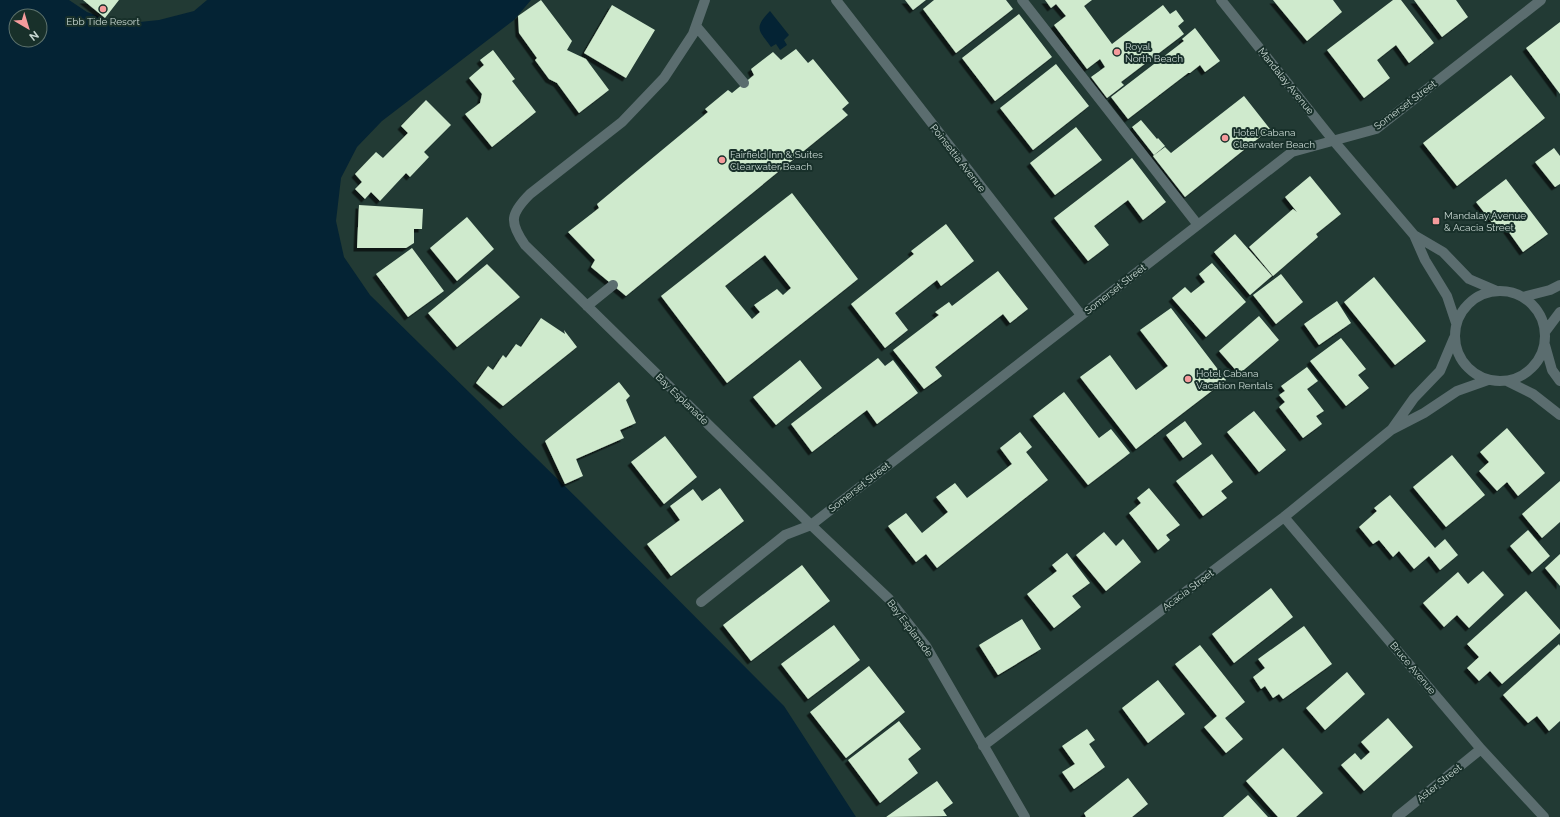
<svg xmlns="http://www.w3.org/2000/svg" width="1560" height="817" font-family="Raleway,sans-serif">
  <defs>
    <filter id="shadow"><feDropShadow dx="-3.5" dy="3.5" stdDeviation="0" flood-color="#0009"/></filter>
  </defs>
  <rect width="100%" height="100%" fill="#223a34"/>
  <path fill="#042334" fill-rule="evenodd" d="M 0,0 L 69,0 L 87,12 L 120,24 L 159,20 L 194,11 L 207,0 L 531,0 L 514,20 L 382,121 L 357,147 L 341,178 L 336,221 L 344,257 L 370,295 L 583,504 L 784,706 L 856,817 L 0,817 ZM 16,16 L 40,16 L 40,40 L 16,40 Z
    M 770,11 L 789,35 L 784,40 L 787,45 L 780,50 L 776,44 L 771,47 C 759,30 753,29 770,11 Z"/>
  <path fill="#cfeacd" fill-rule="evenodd" filter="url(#shadow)" d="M 83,0 L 119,0 L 105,18 Z
    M 541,0 L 572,41 L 567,50 L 586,59 L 609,90 L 579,113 L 557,83 L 549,79 L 535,60 L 537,58 L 519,33 L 518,16 Z
    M 905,0 L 926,0 L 913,10 Z
    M 934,0 L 1006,0 L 1013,9 L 956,53 L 923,9 Z
    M 1045,0 L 1092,0 L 1084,6 L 1112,44 L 1163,5 L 1170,14 L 1176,10 L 1184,21 L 1178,26 L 1184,34 L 1121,82 L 1124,85 L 1107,98 L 1091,77 L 1105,67 L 1100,59 L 1087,69 L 1054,25 L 1066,16 L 1056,4 L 1051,8 Z
    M 1273,0 L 1333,0 L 1342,12 L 1307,41 Z
    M 1393,0 L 1401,0 L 1434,43 L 1409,63 L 1396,45 L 1377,60 L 1390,78 L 1364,98 L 1327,50 Z
    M 1414,0 L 1456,0 L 1468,17 L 1442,37 Z
    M 612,5 L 655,30 L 626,78 L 584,53 Z
    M 1019,14 L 1052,57 L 995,101 L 962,58 Z
    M 1560,22 L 1560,94 L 1526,48 Z
    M 1195,28 L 1220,61 L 1205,72 L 1200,65 L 1190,73 L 1188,73 L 1128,119 L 1111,97 L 1184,41 L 1182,39 Z
    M 796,49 L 808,63 L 813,59 L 849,103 L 842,109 L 848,115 L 626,296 L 591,267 L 595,260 L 568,232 L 599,208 L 597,204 L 708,112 L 705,109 L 728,90 L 732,93 L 754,75 L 751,69 L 773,52 L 781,60 Z
    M 493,50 L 515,79 L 512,81 L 536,112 L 492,147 L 465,114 L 480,103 L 482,94 L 469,78 L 484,65 L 480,60 Z
    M 1056,64 L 1089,106 L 1033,150 L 1000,108 Z
    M 1511,75 L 1545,118 L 1457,186 L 1423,143 Z
    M 1244,96 L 1270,129 L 1185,197 L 1153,156 L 1165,147 L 1171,153 Z
    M 426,100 L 451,125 L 424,152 L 429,157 L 410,177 L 406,173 L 380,201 L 371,192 L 365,199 L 355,189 L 362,182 L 355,174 L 376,152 L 383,158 L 408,133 L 401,126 Z
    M 1141,120 L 1157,139 L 1158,138 L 1165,146 L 1154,155 L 1132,127 Z
    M 1076,127 L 1102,160 L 1055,195 L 1030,163 Z
    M 1554,148 L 1560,156 L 1560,184 L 1555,187 L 1535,162 Z
    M 1132,158 L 1166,202 L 1143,220 L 1128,200 L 1094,226 L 1109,245 L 1088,261 L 1054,218 Z
    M 1310,176 L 1341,214 L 1316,234 L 1318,237 L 1273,276 L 1249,247 L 1293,209 L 1297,212 L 1285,197 Z
    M 1506,179 L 1548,234 L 1523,252 L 1503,224 L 1497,229 L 1476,202 Z
    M 792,193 L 858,279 L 727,383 L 661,296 ZM 765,255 L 791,288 L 783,295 L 777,289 L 754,305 L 760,312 L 752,319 L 725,286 Z
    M 359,205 L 423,209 L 422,229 L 414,229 L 414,243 L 406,248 L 357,248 Z
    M 467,217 L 494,249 L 457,281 L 430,248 Z
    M 946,224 L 974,261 L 941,286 L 937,280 L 895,313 L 908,330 L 885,348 L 851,304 L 914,254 L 911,251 Z
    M 1235,234 L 1272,276 L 1250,295 L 1214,252 Z
    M 412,248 L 444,291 L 408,317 L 376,274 Z
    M 1212,263 L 1246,302 L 1206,337 L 1172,298 L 1185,287 L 1191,293 L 1205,282 L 1199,274 Z
    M 487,264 L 520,297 L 457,347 L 428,313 Z
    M 998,271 L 1028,309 L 1010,323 L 1003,314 L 935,367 L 942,376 L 924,389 L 893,350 L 939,315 L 935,312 L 949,302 L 952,306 Z
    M 1281,274 L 1303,302 L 1276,324 L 1253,295 Z
    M 1374,277 L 1426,341 L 1395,365 L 1344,302 Z
    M 1337,301 L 1351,323 L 1319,345 L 1304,324 Z
    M 1171,308 L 1226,380 L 1136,449 L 1080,377 L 1110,355 L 1136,390 L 1168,366 L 1140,330 Z
    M 1259,316 L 1279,340 L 1239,374 L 1219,351 Z
    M 541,318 L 565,334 L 564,330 L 577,347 L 503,406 L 476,383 L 488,366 L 493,370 L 503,355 L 506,358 L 516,344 L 521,347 Z
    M 1341,338 L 1366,369 L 1358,375 L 1369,388 L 1346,406 L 1310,361 Z
    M 878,358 L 885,366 L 893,360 L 918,393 L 877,424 L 867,410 L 812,452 L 791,424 Z
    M 800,360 L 822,388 L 776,425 L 753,397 Z
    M 1307,367 L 1318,381 L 1307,389 L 1324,411 L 1316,416 L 1322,424 L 1303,438 L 1279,407 L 1285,402 L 1279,395 L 1285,391 L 1281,386 Z
    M 619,382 L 630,396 L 626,400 L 636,423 L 620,430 L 624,438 L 576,459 L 583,476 L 565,484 L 545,441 Z
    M 1064,392 L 1099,438 L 1111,429 L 1130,453 L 1088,485 L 1033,416 Z
    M 1254,411 L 1286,450 L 1259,472 L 1227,432 Z
    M 1185,421 L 1202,444 L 1183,458 L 1166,435 Z
    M 1507,428 L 1545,473 L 1518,496 L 1507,482 L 1497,491 L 1479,471 L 1489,462 L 1480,452 Z
    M 1020,432 L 1032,447 L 1026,452 L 1048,480 L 937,568 L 926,554 L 916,562 L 888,526 L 906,513 L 922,533 L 948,512 L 936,497 L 955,483 L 967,498 L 1012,464 L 1000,448 Z
    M 665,436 L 697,477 L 664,504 L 631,462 Z
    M 1212,454 L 1233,482 L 1221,491 L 1227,498 L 1203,516 L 1176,481 Z
    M 1452,455 L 1485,495 L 1446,527 L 1413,487 Z
    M 1560,481 L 1560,522 L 1542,538 L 1522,514 Z
    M 720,488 L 744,521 L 671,576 L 647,544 L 680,520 L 670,506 L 693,489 L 702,501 Z
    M 1149,488 L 1180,525 L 1166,535 L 1170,540 L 1158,550 L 1129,513 L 1141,503 L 1137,498 Z
    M 1390,495 L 1435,548 L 1445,539 L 1458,555 L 1440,570 L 1429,556 L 1414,569 L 1399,551 L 1393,557 L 1379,540 L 1373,544 L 1359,527 L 1377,511 L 1374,508 Z
    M 1528,530 L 1550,556 L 1532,572 L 1510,546 Z
    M 1104,532 L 1116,546 L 1123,539 L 1141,562 L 1106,591 L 1076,555 Z
    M 1067,553 L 1090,583 L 1072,596 L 1081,607 L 1054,628 L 1027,594 L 1057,571 L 1052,565 Z
    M 1560,554 L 1560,586 L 1545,568 Z
    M 802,565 L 830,601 L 751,661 L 723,625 Z
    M 1483,571 L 1504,595 L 1469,628 L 1457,615 L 1444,627 L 1423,603 L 1458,572 L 1468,584 Z
    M 1271,588 L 1293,617 L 1234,663 L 1212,634 Z
    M 1526,591 L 1560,630 L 1560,633 L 1502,684 L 1490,671 L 1479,681 L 1467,668 L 1479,657 L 1467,644 Z
    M 1022,619 L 1041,649 L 998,675 L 979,645 Z
    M 834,625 L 860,660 L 808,699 L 781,664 Z
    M 1304,626 L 1332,664 L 1283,699 L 1279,694 L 1273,698 L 1265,686 L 1261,689 L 1253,677 L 1265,668 L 1258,659 Z
    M 1559,644 L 1560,646 L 1560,721 L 1549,731 L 1537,716 L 1528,723 L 1503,695 Z
    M 1200,645 L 1245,702 L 1225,718 L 1243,739 L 1226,753 L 1204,727 L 1217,716 L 1175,664 Z
    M 869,666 L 905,712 L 846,758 L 810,712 Z
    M 1347,672 L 1365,694 L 1325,730 L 1306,708 Z
    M 1158,680 L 1185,714 L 1148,743 L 1122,708 Z
    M 1388,718 L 1413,747 L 1364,791 L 1341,765 L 1355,753 L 1361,760 L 1370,752 L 1361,742 Z
    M 899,721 L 921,749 L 908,759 L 918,773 L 880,803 L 848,760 Z
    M 1087,729 L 1095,740 L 1089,744 L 1105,767 L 1074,789 L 1062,772 L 1075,764 L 1062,746 Z
    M 1283,748 L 1323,793 L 1296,817 L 1278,817 L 1246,781 Z
    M 1128,778 L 1148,804 L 1132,817 L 1086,817 L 1084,813 Z
    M 937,781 L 953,803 L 943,810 L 947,816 L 886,817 Z
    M 1248,795 L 1268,817 L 1223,817 Z"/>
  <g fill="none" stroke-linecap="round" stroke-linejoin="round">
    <path stroke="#5b6d6f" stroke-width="10" d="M 705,0 L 693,34 L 664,78 L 622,122 L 530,194 C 510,214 509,222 525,245 L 811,525 L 889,599 L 926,646 L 1025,817
      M 836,0 L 1081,315
      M 1022,0 L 1198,225
      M 1221,0 L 1333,140 L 1414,235 L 1425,260 L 1447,296 L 1456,323
      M 696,26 L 744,83
      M 1414,235 L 1443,252 L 1469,279 L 1497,291
      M1455 336a45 45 0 1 1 90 0a45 45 0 1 1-90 0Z
      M 1523,297 L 1550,290 L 1560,285
      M 587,306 L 613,285
      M 1545,332 L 1560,312
      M 1545,345 L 1552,370 L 1560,381
      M 1507,381 L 1533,394 L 1560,415
      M 1392,429 L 1414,398 L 1440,371 L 1454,338
      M 1284,517 L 1481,749 L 1544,817
      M 701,602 L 785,535 L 811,525 L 1292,152 L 1376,129 L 1541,0
      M 983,746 L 1284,517 L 1391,430 L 1424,413 L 1457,391 L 1488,380
      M 1397,817 L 1481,749"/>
  </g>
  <g fill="#f59b9c" stroke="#18302a" stroke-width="1.5">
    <circle cx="103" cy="9" r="4"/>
    <circle cx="1117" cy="52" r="4"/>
    <circle cx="1225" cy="138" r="4"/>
    <circle cx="722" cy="160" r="4"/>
    <rect x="1432" y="217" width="8" height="8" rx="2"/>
    <circle cx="1188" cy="379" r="4"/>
  </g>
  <g text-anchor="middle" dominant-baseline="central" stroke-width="4" stroke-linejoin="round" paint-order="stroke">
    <g font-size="10" fill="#c8d7d2" stroke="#18302a" text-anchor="start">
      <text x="103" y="21" text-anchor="middle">Ebb Tide Resort</text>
      <text x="1125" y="46">Royal<tspan x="1125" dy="12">North Beach</tspan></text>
      <text x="1233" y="132">Hotel Cabana<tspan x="1233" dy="12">Clearwater Beach</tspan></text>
      <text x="730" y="154">Fairfield Inn &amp; Suites<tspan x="730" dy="12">Clearwater Beach</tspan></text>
      <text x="1444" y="215">Mandalay Avenue<tspan x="1444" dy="12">&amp; Acacia Street</tspan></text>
      <text x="1196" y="373">Hotel Cabana<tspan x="1196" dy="12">Vacation Rentals</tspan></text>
    </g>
    <g font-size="10" fill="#c8d7d2" stroke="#18302a">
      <text transform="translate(1286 81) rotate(51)">Mandalay Avenue</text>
      <text transform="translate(1405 105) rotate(-37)">Somerset Street</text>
      <text transform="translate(958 158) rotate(52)">Poinsettia Avenue</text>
      <text transform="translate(1115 289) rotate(-38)">Somerset Street</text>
      <text transform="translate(682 399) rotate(44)">Bay Esplanade</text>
      <text transform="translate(859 487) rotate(-38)">Somerset Street</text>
      <text transform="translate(1188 590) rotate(-37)">Acacia Street</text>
      <text transform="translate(910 628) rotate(53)">Bay Esplanade</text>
      <text transform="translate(1413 668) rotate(50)">Bruce Avenue</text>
      <text transform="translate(1439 783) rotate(-39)">Aster Street</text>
    </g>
  </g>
  <g transform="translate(28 28) rotate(142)"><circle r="19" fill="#18302a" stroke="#5e736d"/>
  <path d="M0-3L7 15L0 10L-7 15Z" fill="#f59b9c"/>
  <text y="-6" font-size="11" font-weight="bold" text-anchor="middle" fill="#c8d7d2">N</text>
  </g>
</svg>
